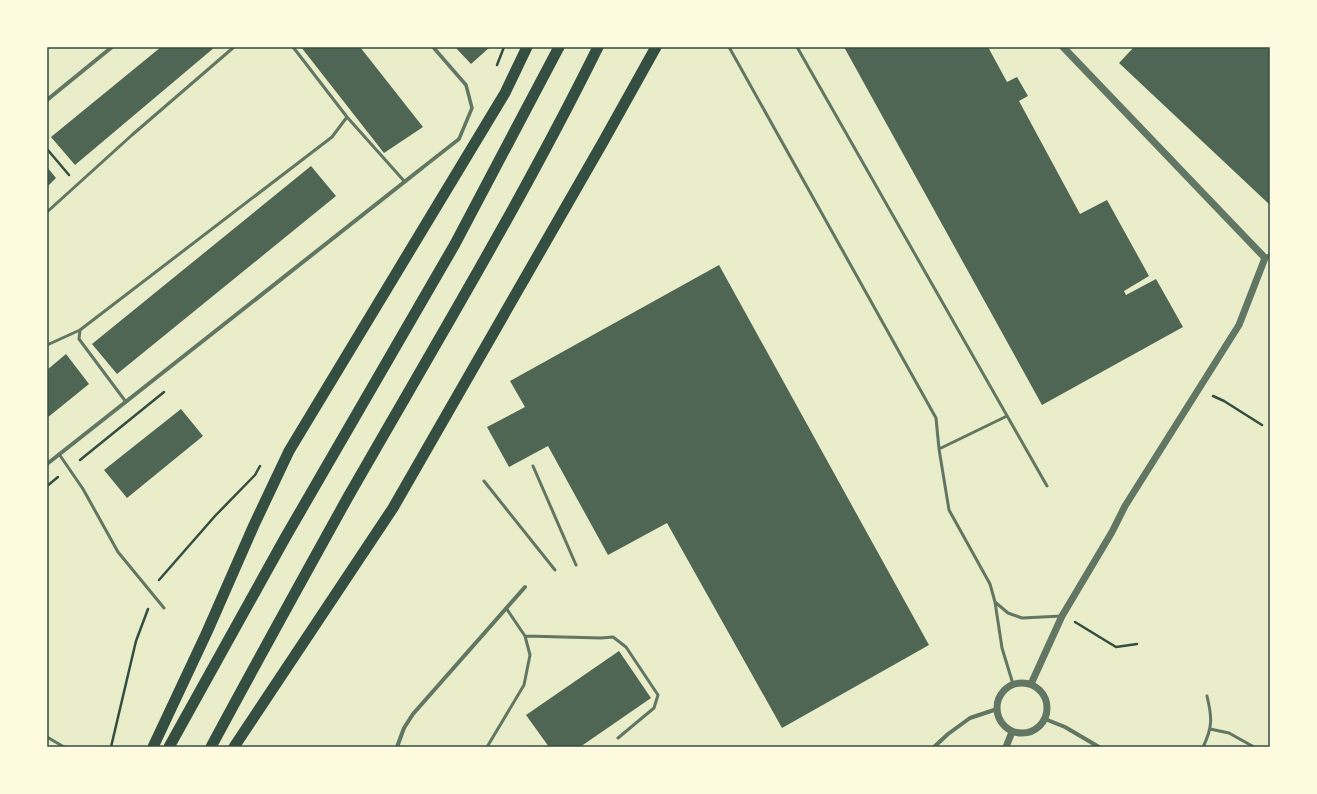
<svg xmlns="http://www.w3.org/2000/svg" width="1317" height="794" font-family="'Fira Sans',sans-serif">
  <rect width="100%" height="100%" fill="#e9edc9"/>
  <path fill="#4f6655" d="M 161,47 L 215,47 L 75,165 L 51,137 Z
    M 301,47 L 360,47 L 423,127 L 384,153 Z
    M 455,47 L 490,47 L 471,64 Z
    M 844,47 L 988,47 L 1007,82 L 1017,77 L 1028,96 L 1019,101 L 1080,214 L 1107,200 L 1149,276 L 1124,291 L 1126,295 L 1156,279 L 1183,327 L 1042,405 Z
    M 1134,47 L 1263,47 L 1270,49 L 1270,205 L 1119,63 Z
    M 311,166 L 336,196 L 117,374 L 92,344 Z
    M 47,167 L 56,178 L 47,187 Z
    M 719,265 L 929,645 L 782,728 L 667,523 L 608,555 L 548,446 L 509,467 L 487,427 L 525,407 L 510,381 Z
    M 66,354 L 89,384 L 47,418 L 47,370 Z
    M 181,409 L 203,436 L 127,498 L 104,470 Z
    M 619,651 L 651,698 L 580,747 L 549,747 L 526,715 Z"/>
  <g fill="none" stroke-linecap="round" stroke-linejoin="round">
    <path stroke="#344e41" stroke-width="2.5" d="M 497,65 L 504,47
      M 47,149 L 69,175
      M 1213,396 L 1224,401 L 1262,425
      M 80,460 L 164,392
      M 47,486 L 58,477
      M 159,580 L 215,516 L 255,475 L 260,466
      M 1075,622 L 1116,647 L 1137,644
      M 111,747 L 136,641 L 148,609"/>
    <path stroke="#617663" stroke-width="3" d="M 729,47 L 936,418 L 939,449 L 949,510 L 990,584 L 995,602 L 1002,648 L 1013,684
      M 797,47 L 1047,486
      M 347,117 L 405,182
      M 47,212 L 132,135 L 234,47
      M 80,330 L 79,339 L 126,402
      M 47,345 L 80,330 L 332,137 L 347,117 L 293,47
      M 939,449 L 1007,416
      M 59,454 L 83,489 L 118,552 L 164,608
      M 533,466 L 576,565
      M 484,481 L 555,570
      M 995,602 L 1008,613 L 1022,618 L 1062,616
      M 525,636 L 601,638 L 613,637 L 626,647 L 658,695 L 654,708 L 618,738
      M 1210,729 L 1229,733 L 1254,747
      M 47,737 L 64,747
      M 487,747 L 524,685 L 530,655 L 525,636 L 506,608
      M 1203,747 C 1213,727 1212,717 1207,696"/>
    <path stroke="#617663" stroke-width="3.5" d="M 422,168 L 459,139 L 472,108 L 466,85 L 433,47"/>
    <path stroke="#617663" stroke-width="4" d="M 47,100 L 112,47
      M 1265,258 L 1270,255
      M 47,464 L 422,168
      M 1045,719 L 1065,727 L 1099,747
      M 397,747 L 404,728 L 413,714 L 525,587
      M 934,747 L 948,734 L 970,718 L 997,709"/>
    <path stroke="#617663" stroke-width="7" d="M997 708a25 25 0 1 1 50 0a25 25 0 1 1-50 0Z
      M 1031,684 L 1062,616 L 1112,532 L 1125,506 L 1239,325 L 1265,258 L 1063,47
      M 1006,747 L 1012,732"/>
    <path stroke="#344e41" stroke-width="11" d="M 153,747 L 207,632 L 254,525 L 289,451 L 505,93 L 527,47
      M 169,747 L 285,538 L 455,244 L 559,47
      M 211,747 C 256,663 302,580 348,497 C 433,348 522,201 598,47
      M 234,747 L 393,508 L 603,142 L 656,47"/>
  </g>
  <rect width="1317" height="794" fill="none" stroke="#fefae0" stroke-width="96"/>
  <rect x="48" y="48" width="1221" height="698" fill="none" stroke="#344e41" stroke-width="1.5"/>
</svg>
